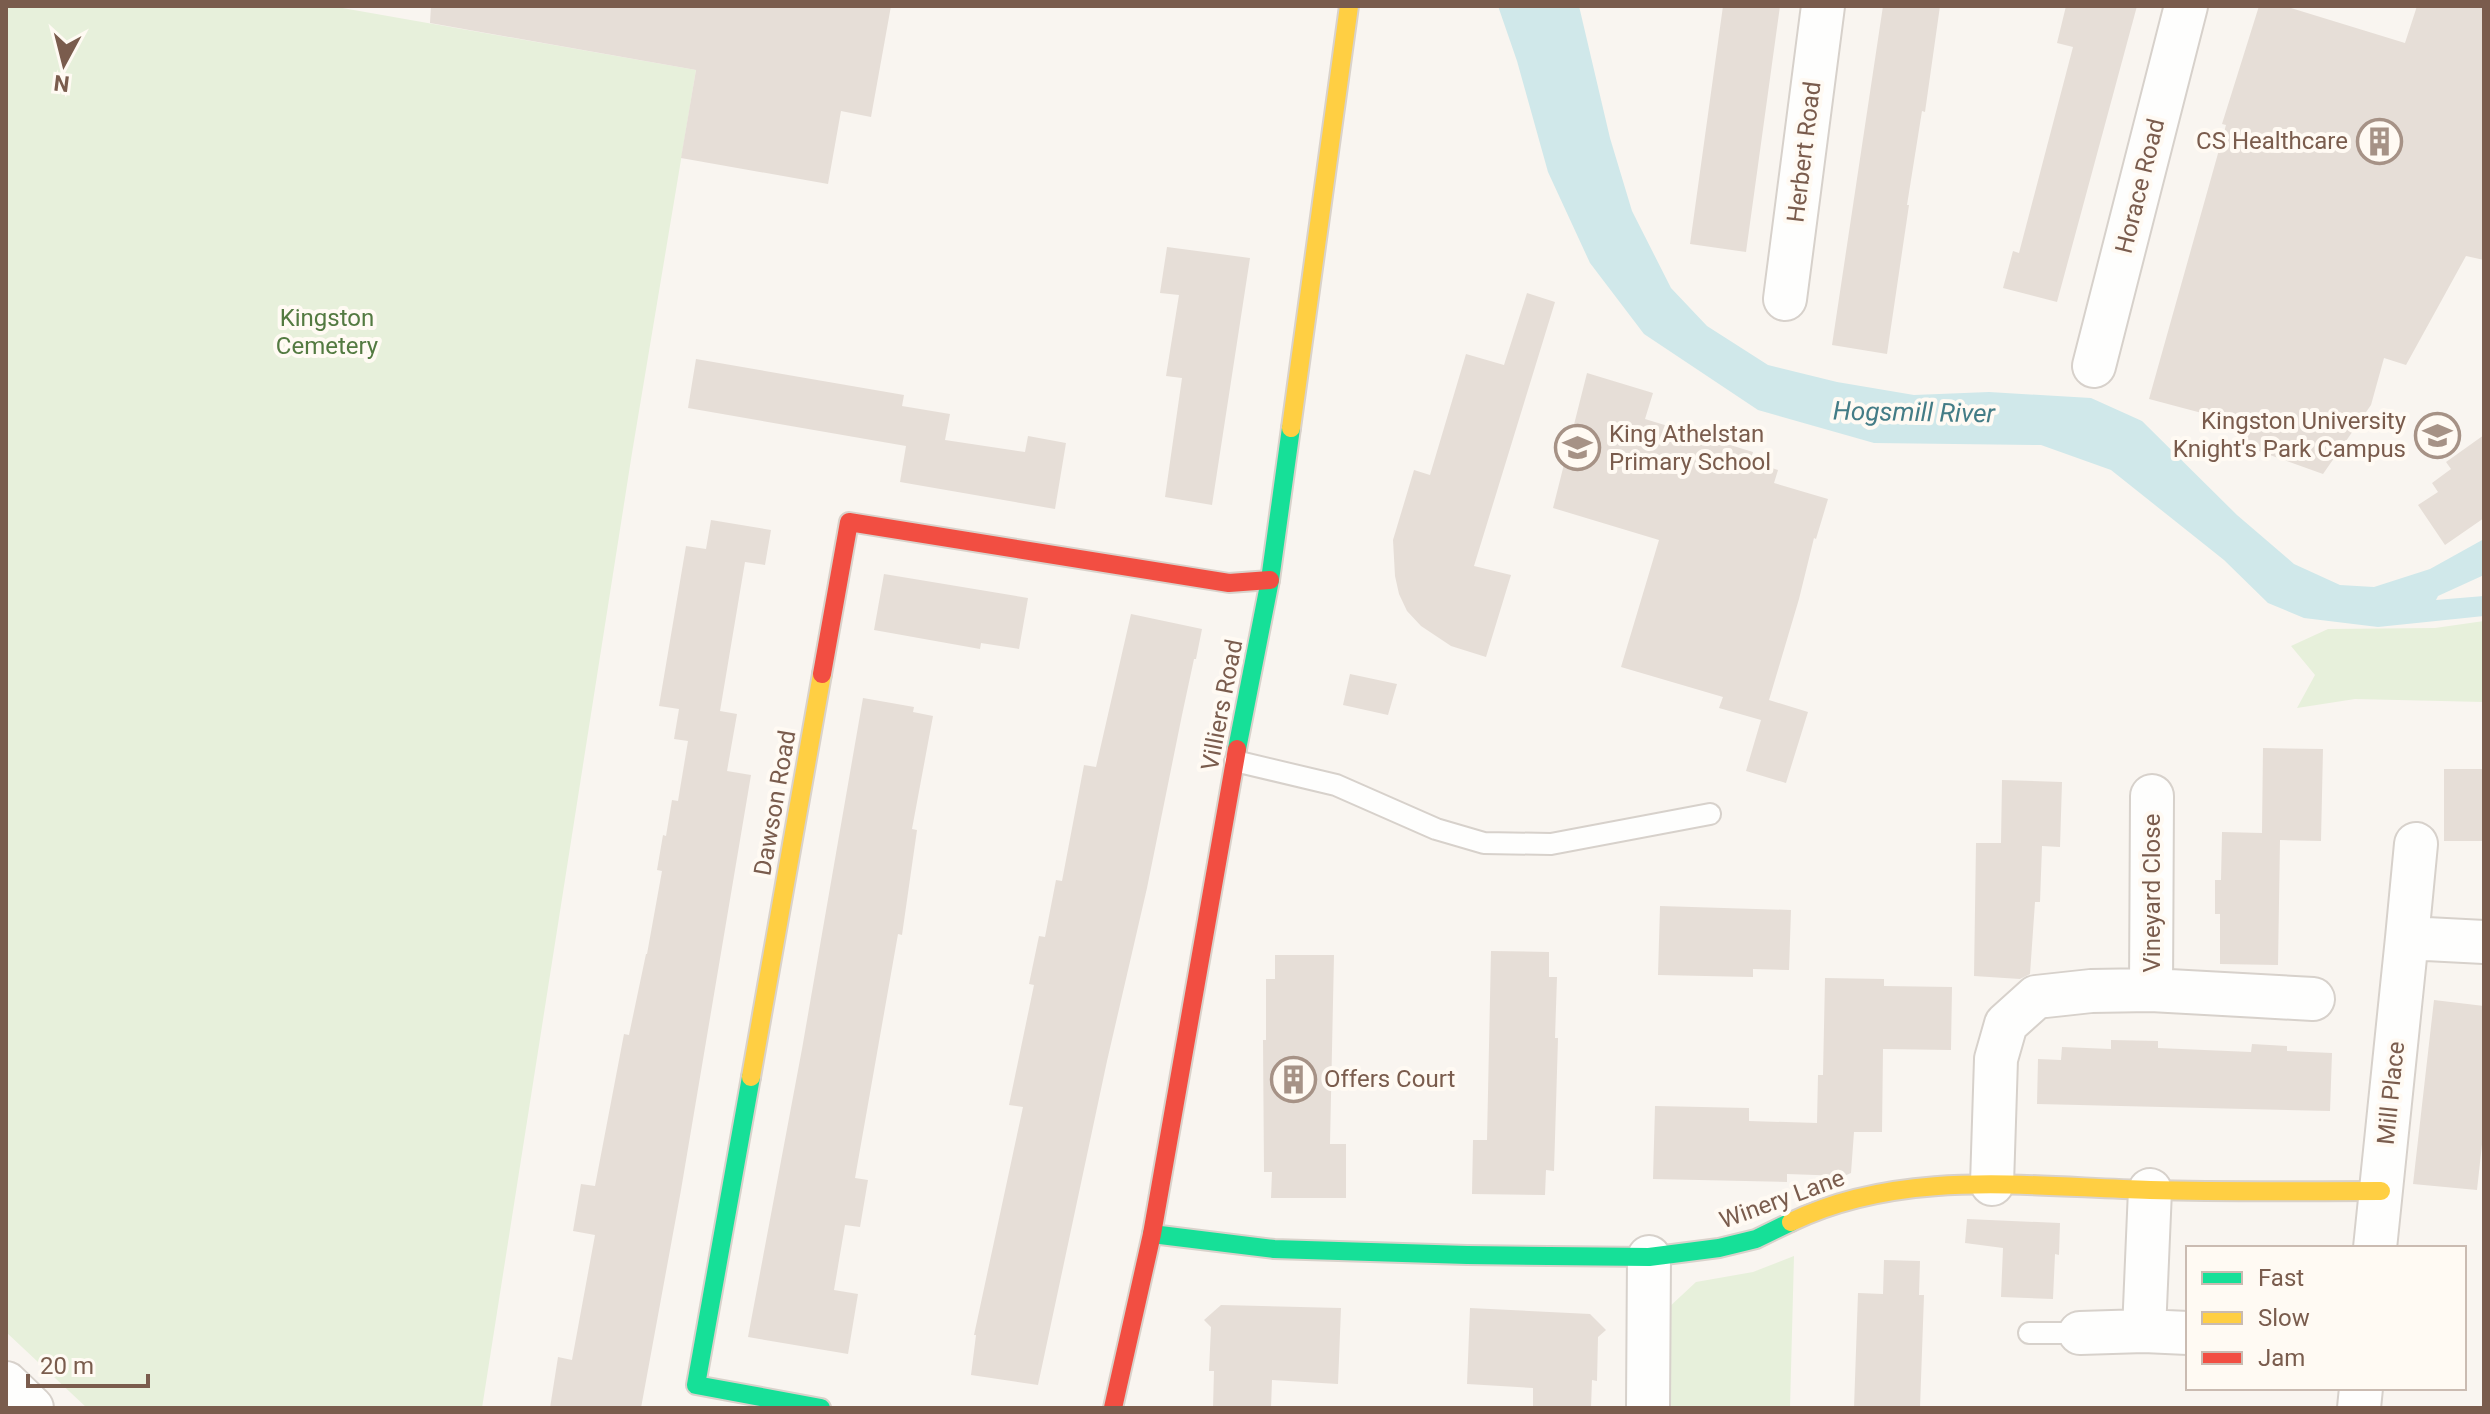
<svg xmlns="http://www.w3.org/2000/svg" width="2490" height="1414" font-family="Roboto,sans-serif">
  <rect width="100%" height="100%" fill="#f9f5f0"/>
  <path fill="#e7f0db" d="M 6,6 L 331,6 L 696,70 L 632,453 L 482,1408 L 87,1408 L 6,1332 Z
    M 2484,621 L 2484,702 L 2355,699 L 2297,708 L 2315,675 L 2291,646 L 2328,629 L 2435,628 Z
    M 1794,1256 L 1790,1408 L 1666,1408 L 1667,1309 L 1696,1282 L 1753,1272 Z"/>
  <path fill="#d0e8ea" d="M 1498,6 L 1579,6 L 1610,138 L 1632,211 L 1671,288 L 1707,326 L 1768,365 L 1837,382 L 1914,395 L 1989,392 L 2091,398 L 2142,421 L 2237,515 L 2294,564 L 2340,585 L 2374,587 L 2430,569 L 2484,539 L 2484,575 L 2438,596 L 2436,600 L 2484,596 L 2484,616 L 2378,627 L 2304,618 L 2268,603 L 2224,560 L 2111,470 L 2041,445 L 1874,443 L 1758,410 L 1644,334 L 1590,263 L 1548,172 L 1517,61 Z"/>
  <path fill="#e6ded7" d="M 431,6 L 891,6 L 871,117 L 841,111 L 828,184 L 681,158 L 696,70 L 430,23 Z
    M 1723,6 L 1780,6 L 1746,252 L 1690,244 Z
    M 1883,6 L 1940,6 L 1925,112 L 1922,111 L 1907,205 L 1909,205 L 1887,354 L 1832,345 Z
    M 2066,6 L 2137,6 L 2057,302 L 2003,288 L 2013,251 L 2019,253 L 2073,47 L 2057,43 Z
    M 2259,6 L 2284,6 L 2405,43 L 2417,6 L 2484,6 L 2484,260 L 2466,256 L 2406,365 L 2384,358 L 2371,405 L 2323,474 L 2242,445 L 2247,425 L 2149,399 L 2226,125 L 2222,124 Z
    M 1167,247 L 1250,258 L 1212,505 L 1165,497 L 1182,378 L 1166,376 L 1179,295 L 1160,293 Z
    M 1527,293 L 1555,302 L 1474,566 L 1511,575 L 1486,657 L 1451,646 L 1421,626 L 1407,611 L 1399,594 L 1395,576 L 1393,540 L 1414,470 L 1430,475 L 1466,354 L 1504,365 Z
    M 696,359 L 904,395 L 902,406 L 950,414 L 945,440 L 1025,452 L 1028,436 L 1066,443 L 1055,509 L 900,482 L 906,446 L 688,408 Z
    M 1587,373 L 1653,393 L 1645,419 L 1753,452 L 1750,461 L 1778,470 L 1774,483 L 1828,499 L 1816,539 L 1814,538 L 1799,599 L 1769,700 L 1808,712 L 1786,783 L 1746,771 L 1761,720 L 1719,708 L 1723,697 L 1621,667 L 1659,540 L 1553,508 Z
    M 2484,435 L 2484,518 L 2445,545 L 2418,505 L 2438,492 L 2432,483 L 2451,469 L 2446,462 Z
    M 711,520 L 771,530 L 765,565 L 745,562 L 720,711 L 737,714 L 727,771 L 751,775 L 681,1190 L 641,1408 L 550,1408 L 558,1357 L 572,1360 L 595,1235 L 573,1231 L 581,1184 L 595,1186 L 624,1034 L 629,1035 L 646,954 L 647,954 L 662,871 L 657,870 L 663,835 L 666,836 L 672,800 L 678,801 L 688,741 L 674,739 L 679,709 L 659,706 L 686,546 L 706,549 Z
    M 884,574 L 1028,598 L 1019,649 L 981,643 L 980,649 L 874,630 Z
    M 1131,614 L 1202,629 L 1196,659 L 1194,659 L 1182,715 L 1147,888 L 1107,1061 L 1038,1385 L 971,1375 L 976,1335 L 974,1335 L 1023,1107 L 1009,1105 L 1034,985 L 1029,984 L 1039,936 L 1045,937 L 1056,880 L 1062,881 L 1084,765 L 1096,767 Z
    M 1350,674 L 1397,684 L 1388,715 L 1343,705 Z
    M 863,698 L 914,707 L 913,712 L 933,716 L 912,829 L 917,830 L 902,935 L 898,934 L 855,1178 L 868,1180 L 860,1227 L 845,1225 L 834,1290 L 858,1294 L 848,1354 L 748,1337 L 802,1049 Z
    M 2263,748 L 2323,749 L 2321,841 L 2280,840 L 2278,965 L 2220,964 L 2220,914 L 2215,914 L 2215,880 L 2221,880 L 2222,832 L 2262,833 Z
    M 2444,769 L 2484,769 L 2484,841 L 2444,841 Z
    M 2002,780 L 2062,782 L 2060,847 L 2042,846 L 2040,902 L 2035,902 L 2030,974 L 2020,979 L 1974,976 L 1976,843 L 2001,843 Z
    M 1660,906 L 1791,910 L 1789,970 L 1753,969 L 1753,977 L 1658,975 Z
    M 1491,951 L 1549,952 L 1549,977 L 1557,977 L 1555,1038 L 1558,1038 L 1554,1171 L 1546,1170 L 1545,1195 L 1472,1194 L 1473,1140 L 1487,1140 Z
    M 1275,955 L 1334,955 L 1330,1144 L 1346,1144 L 1346,1198 L 1271,1198 L 1272,1172 L 1264,1172 L 1263,1040 L 1266,1040 L 1266,979 L 1275,979 Z
    M 1825,978 L 1884,979 L 1884,986 L 1952,987 L 1951,1050 L 1883,1049 L 1882,1132 L 1854,1132 L 1851,1173 L 1844,1176 L 1787,1174 L 1787,1182 L 1653,1179 L 1655,1106 L 1749,1108 L 1749,1121 L 1817,1123 L 1818,1075 L 1823,1075 Z
    M 2434,1000 L 2484,1006 L 2484,1126 L 2477,1190 L 2413,1184 Z
    M 2111,1040 L 2158,1041 L 2158,1048 L 2251,1052 L 2252,1044 L 2287,1046 L 2287,1051 L 2332,1053 L 2330,1111 L 2037,1104 L 2038,1059 L 2061,1060 L 2062,1047 L 2111,1049 Z
    M 1967,1219 L 2060,1223 L 2059,1255 L 2055,1254 L 2053,1299 L 2001,1297 L 2003,1248 L 1965,1243 Z
    M 1884,1260 L 1920,1261 L 1919,1295 L 1924,1295 L 1920,1408 L 1854,1408 L 1858,1293 L 1883,1294 Z
    M 1221,1305 L 1341,1308 L 1338,1384 L 1272,1380 L 1271,1408 L 1213,1408 L 1214,1371 L 1209,1371 L 1211,1327 L 1204,1320 Z
    M 1470,1308 L 1590,1314 L 1606,1330 L 1598,1337 L 1597,1381 L 1592,1380 L 1591,1408 L 1533,1408 L 1533,1388 L 1467,1384 Z"/>
  <g fill="none" stroke-linecap="round" stroke-linejoin="round">
    <defs>
      <path id="lane" d="M 1235,761 L 1336,785 L 1436,829 L 1484,843 L 1551,844 L 1710,814
        M 2029,1333 L 2080,1333"/>
      <path id="street" d="M 1785,299 L 1823,6
        M 2094,366 L 2186,6
        M 2407,938 L 2416,844
        M 2151,990 L 2152,796
        M 1992,1184 L 1996,1059 L 2006,1024 L 2036,997 L 2091,991 L 2151,990 L 2313,999
        M 2375,1248 L 2407,938 L 2484,942
        M 2144,1331 L 2150,1190
        M 2080,1333 L 2144,1331 L 2188,1333
        M 6,1383 L 32,1408
        M 1648,1408 L 1649,1257
        M 2359,1408 L 2361,1388"/>
      <path id="fast" d="M 1237,749 L 1270,580 L 1291,428
        M 751,1077 L 696,1385 L 821,1408
        M 1152,1234 L 1274,1249 L 1467,1255 L 1649,1257 L 1719,1248 L 1756,1239 L 1791,1222"/>
      <path id="slow" d="M 1291,428 L 1349,6
        M 751,1077 L 822,674
        M 1791,1222 C 1903,1168 2029,1187 2150,1190 C 2227,1192 2304,1191 2381,1191"/>
      <path id="jam" d="M 822,674 L 849,522 L 1229,583 L 1270,580
        M 1113,1408 L 1152,1234 L 1237,749"/>
    </defs>
    <use href="#lane" stroke="#d7d1cb" stroke-width="24"/>
    <use href="#street" stroke="#d7d1cb" stroke-width="46"/>
    <use href="#fast" stroke="#d9d2cb" stroke-width="22"/>
    <use href="#slow" stroke="#d9d2cb" stroke-width="22"/>
    <use href="#jam" stroke="#d9d2cb" stroke-width="22"/>
    <use href="#lane" stroke="#fefefd" stroke-width="20"/>
    <use href="#street" stroke="#fefefd" stroke-width="42"/>
    <use href="#fast" stroke="#16e098" stroke-width="18"/>
    <use href="#slow" stroke="#ffcf43" stroke-width="18"/>
    <use href="#jam" stroke="#f24e42" stroke-width="18"/>
  </g>
  <defs>
    <symbol id="building-ring" viewBox="-11 -11 22 22"><circle r="9.5" fill="#fffaf3" stroke="#a69286" stroke-width="1.5"/><path d="M-4-6H4V6H1V3H-1V6H-4ZM-2.5-4.3h1.7v1.8h-1.7ZM.8-4.3h1.7v1.8H.8ZM-2.5-1h1.7V.8h-1.7ZM.8-1h1.7V.8H.8Z" fill="#a69286"/></symbol>
    <symbol id="university-ring" viewBox="-11 -11 22 22"><circle r="9.5" fill="#fffaf3" stroke="#a69286" stroke-width="1.5"/><path d="M0-5L7-2L0 1L-7-2ZM-4 1L0 2.5L4 1V4Q0 6-4 4Z" fill="#a69286"/></symbol>
    <symbol id="school-ring" viewBox="-11 -11 22 22"><circle r="9.5" fill="#fffaf3" stroke="#a69286" stroke-width="1.5"/><path d="M0-5L7-2L0 1L-7-2ZM-4 1L0 2.5L4 1V4Q0 6-4 4Z" fill="#a69286"/></symbol>
  </defs>
  <g fill-rule="evenodd">
    <use href="#building-ring" x="2354" y="116" width="51" height="51"/>
    <use href="#university-ring" x="2412" y="410" width="51" height="51"/>
    <use href="#school-ring" x="1552" y="422" width="51" height="51"/>
    <use href="#building-ring" x="1268" y="1054" width="51" height="51"/>
  </g>
  <g text-anchor="middle" dominant-baseline="central" stroke-width="8" stroke-linejoin="round" paint-order="stroke">
    <g font-size="24" fill="#7a5c4d" stroke="#fffaf3" text-anchor="end">
      <text x="2348" y="141">CS Healthcare</text>
      <text x="2406" y="421">Kingston University<tspan x="2406" dy="28">Knight's Park Campus</tspan></text>
      <text x="1609" y="434" text-anchor="start">King Athelstan<tspan x="1609" dy="28">Primary School</tspan></text>
      <text x="1324" y="1079" text-anchor="start">Offers Court</text>
    </g>
    <g font-size="24" fill="#7a5c4d" stroke="#fffaf3">
      <text transform="translate(1804 152) rotate(-83)">Herbert Road</text>
      <text transform="translate(2140 186) rotate(-76)">Horace Road</text>
      <text transform="translate(1222 705) rotate(-79)">Villiers Road</text>
      <text transform="translate(775 803) rotate(-80)">Dawson Road</text>
      <text transform="translate(2152 893) rotate(-90)">Vineyard Close</text>
      <text transform="translate(2391 1093) rotate(-84)">Mill Place</text>
      <text transform="translate(1782 1199) rotate(-20)">Winery Lane</text>
    </g>
    <g font-size="24" fill="#537a41" stroke="#fffaf3">
      <text x="327" y="318">Kingston<tspan x="327" dy="28">Cemetery</tspan></text>
    </g>
    <g font-size="26" font-style="italic" fill="#437c86" stroke="#fffaf3">
      <text transform="translate(1914 412) rotate(1)">Hogsmill River</text>
    </g>
  </g>
  <rect width="2490" height="1414" fill="none" stroke="#7a5c4d" stroke-width="16"/>
  <rect x="2186" y="1246" width="280" height="144" fill="#fffaf3" stroke="#cabbb1" stroke-width="2"/>
  <rect x="2202" y="1272" width="40" height="12" fill="#16e098" stroke="#cabbb1" stroke-width="2"/>
  <text x="2258" y="1286" font-size="24" fill="#7a5c4d">Fast</text>
  <rect x="2202" y="1312" width="40" height="12" fill="#ffcf43" stroke="#cabbb1" stroke-width="2"/>
  <text x="2258" y="1326" font-size="24" fill="#7a5c4d">Slow</text>
  <rect x="2202" y="1352" width="40" height="12" fill="#f24e42" stroke="#cabbb1" stroke-width="2"/>
  <text x="2258" y="1366" font-size="24" fill="#7a5c4d">Jam</text>
  <g transform="translate(64 64) rotate(187)" stroke="#fffaf3" stroke-width="6" paint-order="stroke">
  <path d="M0-6L14 30L0 20L-14 30Z" fill="#7a5c4d"/>
  <text y="-12" font-size="22" font-weight="bold" text-anchor="middle" fill="#7a5c4d">N</text>
  </g>
  <path d="M28 1374v12h120v-12" fill="none" stroke="#7a5c4d" stroke-width="4"/>
  <text x="40" y="1374" font-size="24" fill="#7a5c4d" stroke="#fffaf3" stroke-width="6" paint-order="stroke">20 m</text>
</svg>
